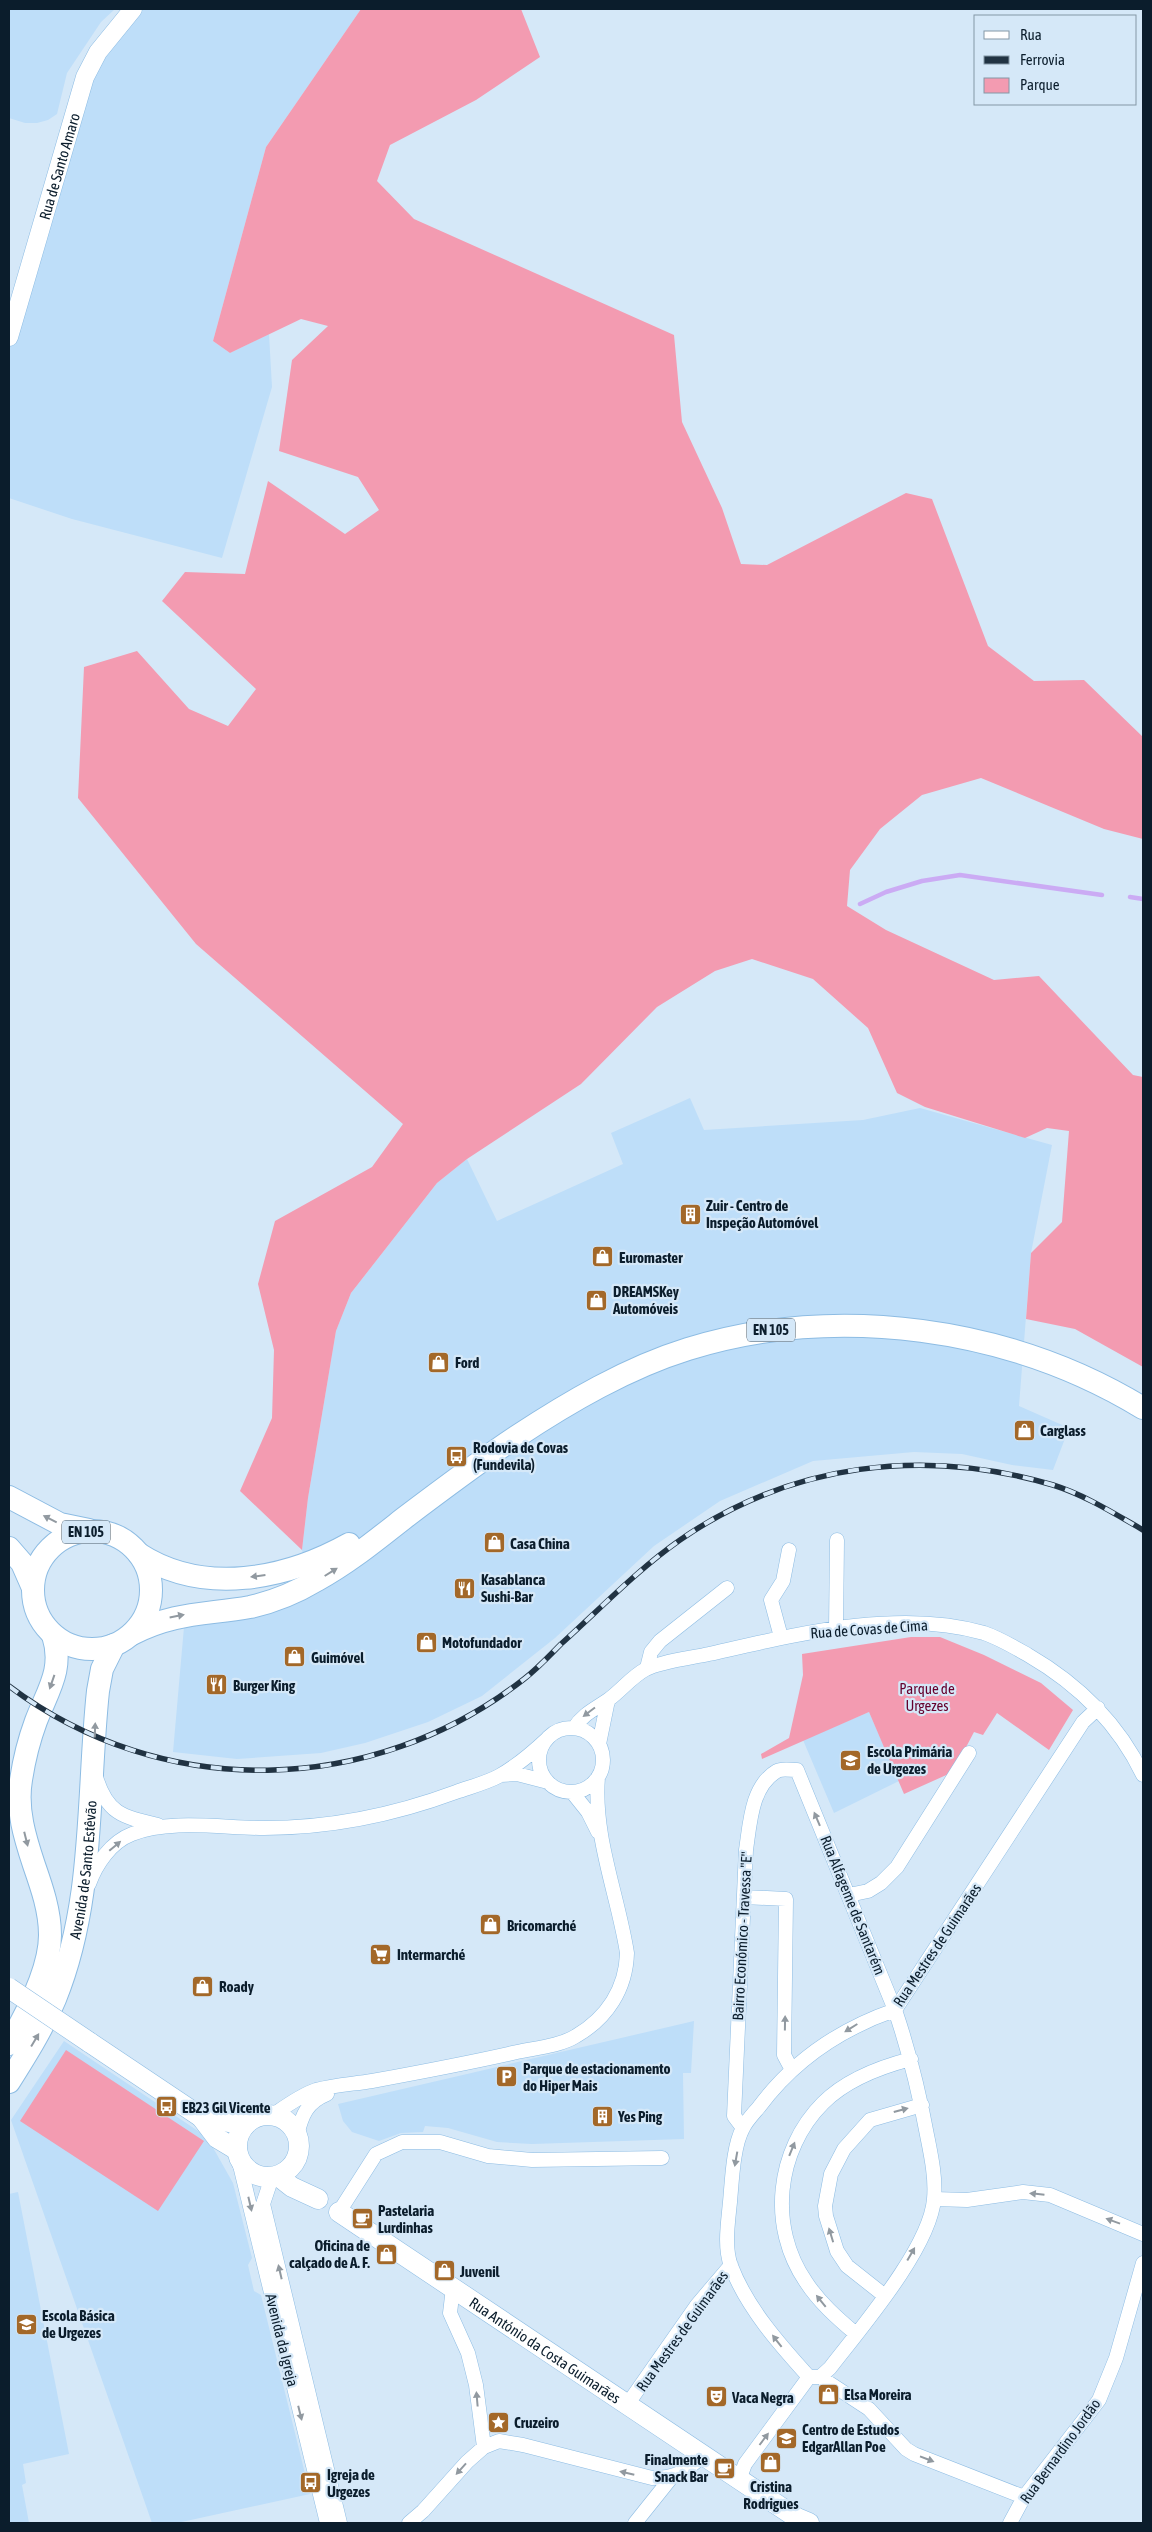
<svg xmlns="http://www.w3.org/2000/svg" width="1152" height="2532" font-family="'Asap Condensed',sans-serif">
  <rect width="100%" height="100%" fill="#d5e8f8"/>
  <path fill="#bedef9" d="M 9,9 L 115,9 L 101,22 L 67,73 L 57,114 L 48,120 L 37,123 L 25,123 L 9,118 Z
    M 139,9 L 361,9 L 266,147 L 213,341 L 230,353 L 269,334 L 272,387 L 222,558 L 72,519 L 9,498 L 9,324 L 88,81 Z
    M 690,1098 L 704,1130 L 863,1120 L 920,1108 L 1052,1145 L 1031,1253 L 1019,1406 L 1069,1428 L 1053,1470 L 1012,1465 L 962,1454 L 914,1452 L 813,1461 L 720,1501 L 654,1546 L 555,1638 L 482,1696 L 428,1722 L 365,1743 L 321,1753 L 237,1759 L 173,1752 L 184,1627 L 312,1591 L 302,1550 L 308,1498 L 336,1331 L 351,1293 L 437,1183 L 467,1159 L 497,1221 L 623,1164 L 611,1133 Z
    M 869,1712 L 899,1781 L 834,1813 L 803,1740 Z
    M 694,2021 L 691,2073 L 683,2073 L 684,2139 L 532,2144 L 497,2142 L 448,2128 L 425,2126 L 423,2132 L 401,2133 L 379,2141 L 352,2132 L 343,2121 L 338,2104 Z
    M 64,2041 L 207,2137 L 233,2183 L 252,2258 L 248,2265 L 254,2291 L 261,2295 L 310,2494 L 177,2523 L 152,2523 L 11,2120 Z
    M 18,2192 L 69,2454 L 23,2464 L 26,2483 L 22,2485 L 29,2523 L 9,2523 L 9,2194 Z"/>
  <path fill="#f39bb1" d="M 361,9 L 521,9 L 540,57 L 476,100 L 390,145 L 377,181 L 414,219 L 674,335 L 682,422 L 722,508 L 741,564 L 767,565 L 906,493 L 932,499 L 988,646 L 1034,681 L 1084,680 L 1143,737 L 1143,839 L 1104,829 L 981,778 L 922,795 L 880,829 L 850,870 L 847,906 L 886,930 L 994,980 L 1039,976 L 1133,1075 L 1143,1077 L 1143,1367 L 1075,1329 L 1026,1319 L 1031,1253 L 1062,1222 L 1069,1131 L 1047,1128 L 1025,1138 L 925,1107 L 897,1093 L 868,1028 L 813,979 L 752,959 L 715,971 L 657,1007 L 581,1084 L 467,1159 L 437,1183 L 351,1293 L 336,1331 L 308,1498 L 302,1550 L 240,1491 L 272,1418 L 274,1350 L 258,1284 L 275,1221 L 372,1167 L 403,1124 L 196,944 L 78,798 L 84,667 L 137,651 L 189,709 L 228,726 L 256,689 L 162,601 L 185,572 L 245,574 L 268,481 L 345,534 L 379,510 L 358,477 L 279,451 L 292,360 L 328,326 L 301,319 L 230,353 L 213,341 L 266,147 Z
    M 911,1637 L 940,1637 L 984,1655 L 1041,1683 L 1073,1710 L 1049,1750 L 997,1713 L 983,1735 L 974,1732 L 953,1772 L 904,1794 L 869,1712 L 762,1759 L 761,1754 L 789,1738 L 803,1675 L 802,1654 Z
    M 66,2050 L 204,2141 L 158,2211 L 20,2121 Z"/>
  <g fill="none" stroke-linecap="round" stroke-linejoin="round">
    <path stroke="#cbabf4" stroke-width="4.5" d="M 1130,897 L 1143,899
      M 860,904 L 886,892 L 922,881 L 960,875 L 1102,895"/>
    <defs>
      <path id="minor" d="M 836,1630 L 837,1540
        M 781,1637 L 771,1600 L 783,1581 L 789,1550
        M 647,1668 L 651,1652 L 660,1641 L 727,1588
        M 574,1728 C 583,1714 595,1709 608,1700 C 622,1690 631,1677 646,1669 C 662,1661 691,1658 709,1654 C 794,1635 898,1608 984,1633 C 999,1638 1014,1647 1028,1655 C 1078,1684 1118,1723 1143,1775
        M539 1760a32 32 0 1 1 64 0a32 32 0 1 1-64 0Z
        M 599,1744 L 608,1700
        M 501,1775 L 517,1774 L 548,1782
        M 96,1777 C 107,1814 123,1817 158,1825
        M 572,1792 L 588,1812 L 598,1832
        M 89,1884 C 96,1864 111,1842 132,1834 C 169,1819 223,1828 264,1828 C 330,1828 394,1815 456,1792 C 470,1787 486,1783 499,1776 C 517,1766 532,1753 547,1739
        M 849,1895 L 868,1891 L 881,1883 L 897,1867 L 969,1753
        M 744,1897 L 786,1899 L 784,2055 L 792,2070
        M 273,2115 C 286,2106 301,2095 316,2090 C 334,2085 354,2084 372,2081 C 421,2072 469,2063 517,2052 C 536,2048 560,2046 576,2036 C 607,2018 626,1989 627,1953 C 618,1895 593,1837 598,1777
        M 297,2135 C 302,2115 307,2102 327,2094
        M 238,2157 L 327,2523
        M 272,2177 L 263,2204 L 340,2523
        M 934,2199 L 967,2200 L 1023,2192 L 1050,2195 L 1143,2234
        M 339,2212 L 376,2154 L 402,2142 L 440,2142 L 488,2156 L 532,2160 L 662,2158
        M 453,2288 L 450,2313 L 468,2353 L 476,2385 L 484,2447
        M 885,2296 L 847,2266 L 837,2251 L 826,2216 L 825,2206 L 831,2174 L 844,2149 L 870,2120 L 922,2105
        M 856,2334 C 837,2318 819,2302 806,2282 C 768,2227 776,2150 823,2103 C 846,2080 880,2067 911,2059
        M 809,2377 C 780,2345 747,2308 731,2266 C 724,2247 728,2223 730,2202 C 732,2181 733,2146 743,2128 C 747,2120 754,2113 759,2107 C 794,2060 840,2029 895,2010 L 1083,1722 L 1098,1708
        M 820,2377 L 869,2409 L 906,2449 L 914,2454 L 1024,2497
        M 627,2405 L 697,2305 L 731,2265
        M 739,2480 L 745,2464 L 809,2377 L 820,2377 L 830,2368 C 860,2329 930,2248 934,2199 C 936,2178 931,2155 927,2135 C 919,2092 909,2051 895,2010 L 797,1770 C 791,1770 782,1768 777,1771 C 751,1786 750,1824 746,1850 L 734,2116 L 743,2128
        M 409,2523 L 423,2511 L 467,2462 L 484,2447 L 499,2441 L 523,2445 L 652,2478 C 677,2478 684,2472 703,2456
        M 635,2523 L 671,2478
        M 1010,2523 L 1024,2497 L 1099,2400 L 1116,2358 L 1143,2263"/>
      <g id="tertiary">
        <path id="s1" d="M 9,337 L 85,77 L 98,52 L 133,9"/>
      </g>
      <g id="secondary">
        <path d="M 89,2042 L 201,2117 L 217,2138 L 237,2150"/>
        <circle cx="268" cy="2146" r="31"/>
        <path d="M 201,2117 L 245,2125"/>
        <path d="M 278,2176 L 292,2187 L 318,2199"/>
        <path id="s2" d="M 339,2212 L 797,2518 L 809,2523"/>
      </g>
      <g id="primary">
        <path d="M 9,1497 L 60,1524 L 89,1530"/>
        <circle cx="92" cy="1590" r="59"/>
        <path d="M 9,1548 L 22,1563 L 33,1588"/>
        <path d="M 139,1554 C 204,1596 286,1579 349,1544"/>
        <path d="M 132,1634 C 175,1612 205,1615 250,1607 C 273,1602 297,1592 317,1580 C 348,1563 375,1541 403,1519 C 440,1491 477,1463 516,1437 C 569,1402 627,1368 688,1349 C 837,1303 1010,1327 1143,1408"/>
        <path d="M 9,2044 C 26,2015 50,1970 50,1935 C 50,1911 42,1888 34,1865 C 25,1838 16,1809 21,1780 C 24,1760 29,1740 36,1721 C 48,1690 64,1669 53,1635"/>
        <path id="s3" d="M 9,2082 C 26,2055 43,2028 55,1999 C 95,1901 87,1794 98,1691 L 102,1669 L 114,1645"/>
      </g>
    </defs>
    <use href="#minor" stroke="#8dbce3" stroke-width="15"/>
    <use href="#tertiary" stroke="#8dbce3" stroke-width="19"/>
    <use href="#secondary" stroke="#8dbce3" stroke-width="21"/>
    <use href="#primary" stroke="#8dbce3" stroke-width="24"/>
    <use href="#minor" stroke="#fff" stroke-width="14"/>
    <use href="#tertiary" stroke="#fff" stroke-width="18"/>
    <use href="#secondary" stroke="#fff" stroke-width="20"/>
    <use href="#primary" stroke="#fff" stroke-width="22"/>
    <defs>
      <path id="rail" d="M 9,1686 C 163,1802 373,1797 524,1679 C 538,1668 549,1656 561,1644 C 600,1609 637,1570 680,1540 C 791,1463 924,1447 1053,1485 C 1085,1495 1115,1514 1143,1530"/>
    </defs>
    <use href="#rail" stroke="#213343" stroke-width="5.5"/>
    <use href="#rail" stroke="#d5e8f8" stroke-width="4" stroke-dasharray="11" stroke-linecap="butt"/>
    <defs>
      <path id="secondary-bridge" d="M 9,1988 L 89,2042"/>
    </defs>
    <use href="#secondary-bridge" stroke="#8dbce3" stroke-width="21" stroke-linecap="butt"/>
    <use href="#secondary-bridge" stroke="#fff" stroke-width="20"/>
  </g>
  <defs><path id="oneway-solid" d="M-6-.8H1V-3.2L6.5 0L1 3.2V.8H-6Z" transform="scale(1.25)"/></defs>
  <g fill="#9199a0">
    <use href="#oneway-solid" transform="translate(50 1519) rotate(-153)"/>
    <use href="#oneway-solid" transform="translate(331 1572) rotate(-32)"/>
    <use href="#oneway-solid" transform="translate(258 1576) rotate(173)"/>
    <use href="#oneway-solid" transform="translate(177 1616) rotate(-11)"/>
    <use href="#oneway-solid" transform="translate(52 1682) rotate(109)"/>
    <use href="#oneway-solid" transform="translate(589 1712) rotate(143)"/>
    <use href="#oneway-solid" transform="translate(95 1730) rotate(-88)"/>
    <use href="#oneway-solid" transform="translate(817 1819) rotate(-113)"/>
    <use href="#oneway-solid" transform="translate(26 1839) rotate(76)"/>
    <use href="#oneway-solid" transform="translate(115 1846) rotate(-40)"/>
    <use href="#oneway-solid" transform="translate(785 2023) rotate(-89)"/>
    <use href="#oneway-solid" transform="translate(851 2028) rotate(148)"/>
    <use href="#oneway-solid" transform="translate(35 2040) rotate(-59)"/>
    <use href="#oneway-solid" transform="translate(901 2110) rotate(-15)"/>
    <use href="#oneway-solid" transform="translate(792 2149) rotate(-68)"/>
    <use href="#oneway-solid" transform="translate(736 2159) rotate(100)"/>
    <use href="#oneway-solid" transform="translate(1037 2194) rotate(-174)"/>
    <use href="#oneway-solid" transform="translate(250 2204) rotate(77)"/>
    <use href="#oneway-solid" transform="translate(1113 2221) rotate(-160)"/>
    <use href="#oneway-solid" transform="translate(831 2235) rotate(-107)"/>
    <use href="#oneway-solid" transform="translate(911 2254) rotate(-60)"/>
    <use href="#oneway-solid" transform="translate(280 2272) rotate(-103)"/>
    <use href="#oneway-solid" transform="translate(821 2301) rotate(-129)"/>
    <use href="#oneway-solid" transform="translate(777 2341) rotate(-128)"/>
    <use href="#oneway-solid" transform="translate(477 2399) rotate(-95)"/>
    <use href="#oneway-solid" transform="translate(300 2413) rotate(76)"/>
    <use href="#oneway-solid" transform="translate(764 2439) rotate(-53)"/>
    <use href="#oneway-solid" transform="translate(927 2459) rotate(21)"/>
    <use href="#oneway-solid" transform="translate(461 2469) rotate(132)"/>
    <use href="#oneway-solid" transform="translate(627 2473) rotate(-167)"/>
  </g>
  <defs>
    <symbol id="building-square" viewBox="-11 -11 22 22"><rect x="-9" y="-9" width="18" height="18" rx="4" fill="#a36829" stroke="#d5e8f8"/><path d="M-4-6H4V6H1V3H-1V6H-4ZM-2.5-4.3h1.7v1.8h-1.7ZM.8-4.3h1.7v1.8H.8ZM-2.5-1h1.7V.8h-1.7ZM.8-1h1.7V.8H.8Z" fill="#fff"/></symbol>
    <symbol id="shop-square" viewBox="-11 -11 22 22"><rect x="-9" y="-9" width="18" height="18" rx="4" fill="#a36829" stroke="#d5e8f8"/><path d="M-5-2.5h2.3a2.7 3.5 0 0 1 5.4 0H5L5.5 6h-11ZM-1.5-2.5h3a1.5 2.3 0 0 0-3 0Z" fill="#fff"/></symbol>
    <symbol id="bus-square" viewBox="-11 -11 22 22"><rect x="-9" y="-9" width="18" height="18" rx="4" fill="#a36829" stroke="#d5e8f8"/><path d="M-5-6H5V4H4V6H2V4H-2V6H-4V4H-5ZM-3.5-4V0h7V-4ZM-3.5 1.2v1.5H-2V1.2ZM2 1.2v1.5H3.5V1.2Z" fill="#fff"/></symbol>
    <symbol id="restaurant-square" viewBox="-11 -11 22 22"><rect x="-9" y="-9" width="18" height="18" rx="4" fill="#a36829" stroke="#d5e8f8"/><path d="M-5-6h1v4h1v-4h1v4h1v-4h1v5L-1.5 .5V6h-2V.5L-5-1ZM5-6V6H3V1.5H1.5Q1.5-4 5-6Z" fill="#fff"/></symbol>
    <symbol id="school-square" viewBox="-11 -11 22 22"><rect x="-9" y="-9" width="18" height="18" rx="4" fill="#a36829" stroke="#d5e8f8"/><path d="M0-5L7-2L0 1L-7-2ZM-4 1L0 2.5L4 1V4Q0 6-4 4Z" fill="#fff"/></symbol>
    <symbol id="supermarket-square" viewBox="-11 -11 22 22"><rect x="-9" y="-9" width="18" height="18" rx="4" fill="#a36829" stroke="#d5e8f8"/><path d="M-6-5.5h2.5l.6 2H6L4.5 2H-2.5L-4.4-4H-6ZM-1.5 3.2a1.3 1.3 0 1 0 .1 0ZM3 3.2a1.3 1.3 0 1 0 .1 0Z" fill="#fff"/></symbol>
    <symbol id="parking-square" viewBox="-11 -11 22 22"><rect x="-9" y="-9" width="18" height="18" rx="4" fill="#a36829" stroke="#d5e8f8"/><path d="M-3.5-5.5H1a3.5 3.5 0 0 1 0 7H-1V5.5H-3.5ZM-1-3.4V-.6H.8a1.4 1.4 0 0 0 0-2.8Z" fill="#fff"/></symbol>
    <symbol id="cafe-square" viewBox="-11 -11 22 22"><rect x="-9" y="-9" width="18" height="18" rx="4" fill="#a36829" stroke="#d5e8f8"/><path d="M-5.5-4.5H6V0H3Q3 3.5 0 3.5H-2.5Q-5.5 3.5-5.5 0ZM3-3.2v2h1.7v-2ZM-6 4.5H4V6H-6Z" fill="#fff"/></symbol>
    <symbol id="theatre-square" viewBox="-11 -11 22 22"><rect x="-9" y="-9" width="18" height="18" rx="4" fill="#a36829" stroke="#d5e8f8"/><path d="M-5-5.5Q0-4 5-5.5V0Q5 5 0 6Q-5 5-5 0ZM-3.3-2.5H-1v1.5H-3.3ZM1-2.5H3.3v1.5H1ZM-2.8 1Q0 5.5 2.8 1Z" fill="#fff"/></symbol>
    <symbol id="sight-square" viewBox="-11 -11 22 22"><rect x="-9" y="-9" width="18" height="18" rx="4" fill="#a36829" stroke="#d5e8f8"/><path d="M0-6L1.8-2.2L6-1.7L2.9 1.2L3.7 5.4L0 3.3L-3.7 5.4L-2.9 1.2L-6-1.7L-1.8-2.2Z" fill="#fff"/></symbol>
  </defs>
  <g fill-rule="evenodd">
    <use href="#building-square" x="678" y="1202" width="25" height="25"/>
    <use href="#shop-square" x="590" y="1244" width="25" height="25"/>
    <use href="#shop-square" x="584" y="1288" width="25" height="25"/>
    <use href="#shop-square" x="426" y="1350" width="25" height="25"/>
    <use href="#shop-square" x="1012" y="1418" width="25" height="25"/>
    <use href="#bus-square" x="444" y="1444" width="25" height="25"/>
    <use href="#shop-square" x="482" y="1530" width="25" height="25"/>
    <use href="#restaurant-square" x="452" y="1576" width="25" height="25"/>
    <use href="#shop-square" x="414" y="1630" width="25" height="25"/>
    <use href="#shop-square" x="282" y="1644" width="25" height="25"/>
    <use href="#restaurant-square" x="204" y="1672" width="25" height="25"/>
    <use href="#school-square" x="838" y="1748" width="25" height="25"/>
    <use href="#shop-square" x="478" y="1912" width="25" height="25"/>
    <use href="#supermarket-square" x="368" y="1942" width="25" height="25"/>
    <use href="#shop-square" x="190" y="1974" width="25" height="25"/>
    <use href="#parking-square" x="494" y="2064" width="25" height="25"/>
    <use href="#bus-square" x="154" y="2094" width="25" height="25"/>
    <use href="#building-square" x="590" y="2104" width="25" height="25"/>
    <use href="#cafe-square" x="350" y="2206" width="25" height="25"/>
    <use href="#shop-square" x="374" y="2242" width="25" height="25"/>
    <use href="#shop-square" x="432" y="2258" width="25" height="25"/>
    <use href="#school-square" x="14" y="2312" width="25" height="25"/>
    <use href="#shop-square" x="816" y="2382" width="25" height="25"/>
    <use href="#theatre-square" x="704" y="2384" width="25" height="25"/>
    <use href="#sight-square" x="486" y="2410" width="25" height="25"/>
    <use href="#school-square" x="774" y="2426" width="25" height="25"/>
    <use href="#shop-square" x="758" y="2450" width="25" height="25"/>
    <use href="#cafe-square" x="712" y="2456" width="25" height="25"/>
    <use href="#bus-square" x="298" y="2470" width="25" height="25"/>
  </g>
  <g text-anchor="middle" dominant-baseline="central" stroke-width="4.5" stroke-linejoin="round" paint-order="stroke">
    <g fill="#d5e8f8" stroke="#485a69" stroke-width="1">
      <rect x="747" y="1318.5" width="48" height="23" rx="4"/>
      <rect x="62" y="1520.5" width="48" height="23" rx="4"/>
    </g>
    <g font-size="14" font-weight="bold" fill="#0b1d2c">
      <text x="771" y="1330">EN 105</text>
      <text x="86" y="1532">EN 105</text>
    </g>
    <g font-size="15" fill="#0b1d2c" stroke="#d5e8f8">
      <text stroke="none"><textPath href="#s1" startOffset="178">Rua de Santo Amaro</textPath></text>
      <text transform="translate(869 1629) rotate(-4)">Rua de Covas de Cima</text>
      <text stroke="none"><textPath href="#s3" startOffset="228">Avenida de Santo Estêvão</textPath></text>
      <text transform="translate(853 1905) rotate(68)">Rua Alfageme de Santarém</text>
      <text transform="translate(742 1936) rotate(-87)">Bairro Económico - Travessa "E"</text>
      <text transform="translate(937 1945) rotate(-56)">Rua Mestres de Guimarães</text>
      <text transform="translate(682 2331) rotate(-54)">Rua Mestres de Guimarães</text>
      <text transform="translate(282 2340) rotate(76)">Avenida da Igreja</text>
      <text stroke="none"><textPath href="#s2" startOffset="248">Rua António da Costa Guimarães</textPath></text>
      <text transform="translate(1060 2451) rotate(-54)">Rua Bernardino Jordão</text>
    </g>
    <g font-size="15" font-weight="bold" fill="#0b1d2c" stroke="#d5e8f8" text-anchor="start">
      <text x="706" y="1205">Zuir - Centro de<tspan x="706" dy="17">Inspeção Automóvel</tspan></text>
      <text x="619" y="1257">Euromaster</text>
      <text x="613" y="1291">DREAMSKey<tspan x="613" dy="17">Automóveis</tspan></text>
      <text x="455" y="1362">Ford</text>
      <text x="1040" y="1430">Carglass</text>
      <text x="473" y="1447">Rodovia de Covas<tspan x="473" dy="17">(Fundevila)</tspan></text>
      <text x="510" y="1543">Casa China</text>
      <text x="481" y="1579">Kasablanca<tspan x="481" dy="17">Sushi-Bar</tspan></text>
      <text x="442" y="1642">Motofundador</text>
      <text x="311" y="1657">Guimóvel</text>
      <text x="233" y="1685">Burger King</text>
      <text x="867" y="1751">Escola Primária<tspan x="867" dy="17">de Urgezes</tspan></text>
      <text x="507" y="1925">Bricomarché</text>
      <text x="397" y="1954">Intermarché</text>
      <text x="219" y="1986">Roady</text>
      <text x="523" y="2068">Parque de estacionamento<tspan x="523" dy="17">do Hiper Mais</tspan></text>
      <text x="182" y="2107">EB23 Gil Vicente</text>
      <text x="618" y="2116">Yes Ping</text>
      <text x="378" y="2210">Pastelaria<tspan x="378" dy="17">Lurdinhas</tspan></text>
      <text x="370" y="2245" text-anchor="end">Oficina de<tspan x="370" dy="17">calçado de A. F.</tspan></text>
      <text x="460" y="2271">Juvenil</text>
      <text x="42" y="2315">Escola Básica<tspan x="42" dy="17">de Urgezes</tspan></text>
      <text x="844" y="2394">Elsa Moreira</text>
      <text x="732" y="2397">Vaca Negra</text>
      <text x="514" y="2422">Cruzeiro</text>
      <text x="802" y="2429">Centro de Estudos<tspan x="802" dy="17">EdgarAllan Poe</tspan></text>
      <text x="708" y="2459" text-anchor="end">Finalmente<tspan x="708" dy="17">Snack Bar</tspan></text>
      <text x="327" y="2474">Igreja de<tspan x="327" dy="17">Urgezes</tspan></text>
      <text x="771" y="2486" text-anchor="middle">Cristina<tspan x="771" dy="17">Rodrigues</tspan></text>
    </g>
    <g font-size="15" fill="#65002d" stroke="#d5e8f8">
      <text x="927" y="1688">Parque de<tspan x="927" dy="17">Urgezes</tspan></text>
    </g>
  </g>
  <rect width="1152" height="2532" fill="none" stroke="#0b1d2c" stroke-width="20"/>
  <rect x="974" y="15" width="162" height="90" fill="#d5e8f8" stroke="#8497a6"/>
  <rect x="984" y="31" width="25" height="8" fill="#ffffff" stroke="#8497a6"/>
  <text x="1020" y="40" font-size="15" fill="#0b1d2c">Rua</text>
  <rect x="984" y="56" width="25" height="8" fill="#213343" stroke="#8497a6"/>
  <text x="1020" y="65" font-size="15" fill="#0b1d2c">Ferrovia</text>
  <rect x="984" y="78" width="25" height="15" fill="#f39bb1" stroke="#8497a6"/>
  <text x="1020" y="90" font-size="15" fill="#0b1d2c">Parque</text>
</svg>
